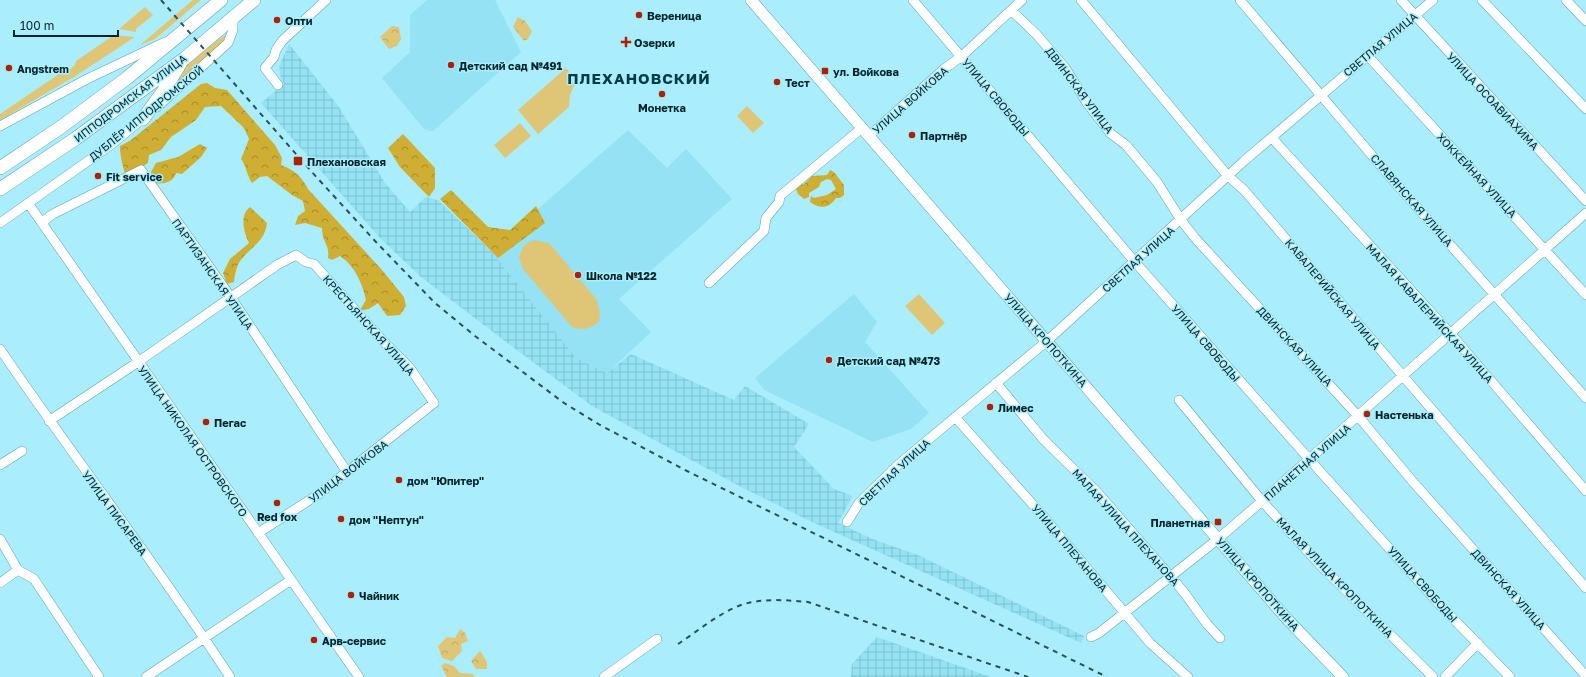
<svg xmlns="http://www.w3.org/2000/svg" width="1586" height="677" font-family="'Golos Text',sans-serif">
  <defs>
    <pattern id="industrial-grid" width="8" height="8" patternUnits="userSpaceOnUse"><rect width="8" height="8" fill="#94e2f4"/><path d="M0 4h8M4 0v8" fill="none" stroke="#7ec2d1"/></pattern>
    <pattern id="forest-crowns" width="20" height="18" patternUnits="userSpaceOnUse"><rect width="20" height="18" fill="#cfae34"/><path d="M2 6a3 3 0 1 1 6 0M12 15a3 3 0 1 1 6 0" fill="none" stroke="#a68d2c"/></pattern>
    <pattern id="park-crowns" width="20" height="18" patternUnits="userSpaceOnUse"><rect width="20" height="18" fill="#dec676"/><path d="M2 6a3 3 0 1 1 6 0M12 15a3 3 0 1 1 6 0" fill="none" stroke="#bdaa66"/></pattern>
  </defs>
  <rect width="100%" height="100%" fill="#aaeefd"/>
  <path fill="#94e2f4" d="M 427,0 L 495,0 L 521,52 L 433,131 L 424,129 L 382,78 L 410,52 L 410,15 Z
    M 628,130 L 667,168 L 686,149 L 732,199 L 619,299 L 651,332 L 607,373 L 576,358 L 490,251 Z
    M 854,294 L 877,322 L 865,342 L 929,413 L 911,429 L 873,442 L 764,390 L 755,378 Z"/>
  <path fill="url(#industrial-grid)" d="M 289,44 L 339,107 L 385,183 L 410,212 L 426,197 L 438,200 L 490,250 L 576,358 L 607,373 L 631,354 L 734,400 L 745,386 L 809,424 L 794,447 L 834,489 L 851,495 L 852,497 L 838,523 L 875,540 L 918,555 L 1084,636 L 1081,643 L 812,522 L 741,487 L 592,406 L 510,345 L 421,277 L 380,238 L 261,103 L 284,84 L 281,79 L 279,66 Z
    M 877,637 L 991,677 L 851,677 L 852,664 Z"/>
  <path fill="#dec676" d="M 193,0 L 201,0 L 155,39 L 140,45 Z
    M 145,7 L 153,15 L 136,29 L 136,32 L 119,29 Z
    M 228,34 L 221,44 L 176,83 L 186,66 L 219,39 Z
    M 114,35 L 135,37 L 74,77 L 0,120 L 0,114 L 65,70 L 69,70 L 75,65 L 76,61 Z
    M 566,68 L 570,73 L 567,75 L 575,84 L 570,95 L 569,107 L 538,134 L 518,110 Z
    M 747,106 L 764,123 L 753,133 L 737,116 Z
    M 520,123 L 531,136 L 505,158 L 494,145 Z
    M 534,240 L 549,243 L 597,300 L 600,314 L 599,322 C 589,329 584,331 572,327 L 523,269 L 519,257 L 524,245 Z
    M 919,294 L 945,323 L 932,335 L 905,306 Z"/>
  <path fill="url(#forest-crowns)" d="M 207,83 L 215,88 L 227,90 L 275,145 L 282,158 L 281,165 C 295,170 302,177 308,189 L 382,270 L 404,297 L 406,306 L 400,315 L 387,316 L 378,303 L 369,309 L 360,310 L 366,300 C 362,283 355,266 340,256 L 332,260 L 328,258 C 330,244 322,243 322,228 L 305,223 L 295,225 L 298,216 L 305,211 L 303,201 L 292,195 L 267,176 L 260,177 L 252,183 C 246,174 247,167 241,159 L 249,139 L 244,128 L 221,106 L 205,107 L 196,120 L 171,137 L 161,150 L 149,155 L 148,163 L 126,176 C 124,173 119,150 120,146 L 131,140 L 201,84 Z
    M 403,134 L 435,168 L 435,188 L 429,197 L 400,167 L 388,148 Z
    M 200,144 L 207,148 L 201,157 L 182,174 L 176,173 C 173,184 161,184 152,183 L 151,172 L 156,163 L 178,157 Z
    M 830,170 L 834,172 L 844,185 L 844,195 L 840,198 L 836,198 C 829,209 819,209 810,202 L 811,196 L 814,198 L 827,195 L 836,189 L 831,180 L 827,179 L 821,182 L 819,187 L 809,193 L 809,197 L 804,199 L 798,194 L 796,189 L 797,186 L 804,184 L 812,176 L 827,175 Z
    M 451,190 L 488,227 L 510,230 L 536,206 L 545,223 L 498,258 L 440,199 Z
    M 250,207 L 267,223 C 265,242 251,246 240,261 C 236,267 235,275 234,282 L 227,284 L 223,273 L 230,259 L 249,243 C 244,233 239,215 250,207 Z"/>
  <path fill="url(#park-crowns)" d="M 518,17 L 525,21 L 532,31 L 528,39 L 524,41 L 513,27 Z
    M 392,26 L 399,27 L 401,39 L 397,46 L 389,49 L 380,37 Z
    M 460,629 L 465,633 L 468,641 L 461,644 L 462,651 L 452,661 L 442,658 L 438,646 L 447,637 L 455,638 Z
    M 480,651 L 487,662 L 487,669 L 476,669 L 471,661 Z
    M 445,663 L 454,666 L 460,673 L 473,674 L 475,677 L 447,677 L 441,666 Z"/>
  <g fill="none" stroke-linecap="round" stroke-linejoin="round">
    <defs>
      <path id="minor" d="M 913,0 L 1135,262 L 1310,460 L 1439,604 L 1510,677
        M 1081,0 L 1228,176 L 1244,190 L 1268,218 L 1403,376 L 1586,588
        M 1240,0 L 1392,179 L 1586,398
        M 1401,0 L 1586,201
        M 1482,0 L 1586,109
        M 1566,0 L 1586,21
        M 1012,11 L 1037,35 L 1066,69 L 1087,103 L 1110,133 L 1126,145 L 1157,182 L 1181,220 L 1195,238 L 1358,416 L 1414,483 L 1586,676
        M 1367,55 L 1586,295
        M 278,85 L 265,68 L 274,57 L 276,50 L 282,41 L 326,0
        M 157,107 L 228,43 L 233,30 L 233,17
        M 0,126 L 87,79 L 165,42
        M 869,136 L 944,69 L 962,56 L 1022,0
        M 1272,138 L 1450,333 L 1586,491
        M 28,203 L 359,677
        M 42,222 L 53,214 L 141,170 L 230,296 L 347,472
        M 0,223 L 112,144 L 147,115
        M 709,283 L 764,231 L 766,218 L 779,202 L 780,196 L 862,128
        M 0,349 C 75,459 157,565 230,677
        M 996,383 L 1044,440 L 1098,493 L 1183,591 L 1207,624 L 1220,638
        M 1179,400 L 1262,501 L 1320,565 L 1433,677
        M 955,417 L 1043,516 L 1150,643 L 1188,677
        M 49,421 L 138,362 L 277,265 L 296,255 L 306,262 L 314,264 L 384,342 L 410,368 L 434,403 L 319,494 L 258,533
        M 0,465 L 22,451
        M 847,522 L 859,503 L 899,464 L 1047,341 L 1244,161 L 1433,0
        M 0,539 L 18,570 L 34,579 L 99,677
        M 0,583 L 18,570
        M 1091,637 L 1099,633 L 1218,539 L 1262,501 L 1586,213
        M 146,677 L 291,580
        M 604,677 L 657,639
        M 1445,677 L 1478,643"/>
      <path id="major" d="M 751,0 L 1287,619 L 1343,677"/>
      <path id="highway" d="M 143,119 L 164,90 L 180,64
        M 0,168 L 61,127 L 127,78 L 221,0
        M 0,189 L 75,139 L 184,59 L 254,0"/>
    </defs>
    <use href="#minor" stroke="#60a2b0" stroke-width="10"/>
    <use href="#major" stroke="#60a2b0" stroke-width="12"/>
    <use href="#highway" stroke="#60a2b0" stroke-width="14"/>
    <use href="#minor" stroke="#fff" stroke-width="9"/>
    <use href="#major" stroke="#fff" stroke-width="11"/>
    <use href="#highway" stroke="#fff" stroke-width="13"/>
    <path stroke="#2a5058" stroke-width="2" stroke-dasharray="5 5" stroke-linecap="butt" d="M 161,0 L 310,170 L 376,242 L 435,303 L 475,336 L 564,403 L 600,425 L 687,471 L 1107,677
      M 678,644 C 698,631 719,613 741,605 C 762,598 786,600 808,602 L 1028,677"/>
  </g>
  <g fill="#ae2100" stroke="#aaeefd" stroke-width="1.5">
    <circle cx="639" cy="15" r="4"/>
    <circle cx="277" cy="20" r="4"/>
    <path d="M624 36h4v4h4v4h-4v4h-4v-4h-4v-4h4z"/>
    <circle cx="451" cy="65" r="4"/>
    <circle cx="9" cy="68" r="4"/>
    <rect x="821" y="67" width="8" height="8" rx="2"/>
    <circle cx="777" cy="82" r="4"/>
    <circle cx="662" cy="94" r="4"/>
    <circle cx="912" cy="135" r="4"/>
    <rect x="293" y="156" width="10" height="10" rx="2"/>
    <circle cx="98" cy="176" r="4"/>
    <circle cx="578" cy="275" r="4"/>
    <circle cx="829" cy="360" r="4"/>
    <circle cx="990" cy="407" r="4"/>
    <circle cx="1367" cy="414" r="4"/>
    <circle cx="206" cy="422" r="4"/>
    <circle cx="399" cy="480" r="4"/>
    <circle cx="277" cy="503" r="4"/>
    <circle cx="341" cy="519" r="4"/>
    <rect x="1214" y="518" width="8" height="8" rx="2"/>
    <circle cx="351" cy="595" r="4"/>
    <circle cx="314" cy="640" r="4"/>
  </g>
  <g text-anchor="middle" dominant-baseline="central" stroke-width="3" stroke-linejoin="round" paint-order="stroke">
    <g font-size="11" font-weight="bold" fill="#07242a" stroke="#aaeefd" text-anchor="start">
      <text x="647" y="15">Вереница</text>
      <text x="285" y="20">Опти</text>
      <text x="634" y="42">Озерки</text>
      <text x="459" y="65">Детский сад №491</text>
      <text x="17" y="68">Angstrem</text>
      <text x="833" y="71">ул. Войкова</text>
      <text x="785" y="82">Тест</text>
      <text x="662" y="107" text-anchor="middle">Монетка</text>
      <text x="920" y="135">Партнёр</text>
      <text x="307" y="161">Плехановская</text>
      <text x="106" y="176">Fit service</text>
      <text x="586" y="275">Школа №122</text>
      <text x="837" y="360">Детский сад №473</text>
      <text x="998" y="407">Лимес</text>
      <text x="1375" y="414">Настенька</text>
      <text x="214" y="422">Пегас</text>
      <text x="407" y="480">дом "Юпитер"</text>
      <text x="277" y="516" text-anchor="middle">Red fox</text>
      <text x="349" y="519">дом "Нептун"</text>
      <text x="1210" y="522" text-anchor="end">Планетная</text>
      <text x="359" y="595">Чайник</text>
      <text x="322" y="640">Арв-сервис</text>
    </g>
    <g font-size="11" fill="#07242a" stroke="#aaeefd">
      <text transform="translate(1380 44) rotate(-40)">СВЕТЛАЯ УЛИЦА</text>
      <text transform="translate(1080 90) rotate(53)">ДВИНСКАЯ УЛИЦА</text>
      <text transform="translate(996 97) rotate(50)">УЛИЦА СВОБОДЫ</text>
      <text transform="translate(130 98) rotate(-37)">ИППОДРОМСКАЯ УЛИЦА</text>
      <text transform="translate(910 100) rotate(-41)">УЛИЦА ВОЙКОВА</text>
      <text transform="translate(1493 101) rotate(47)">УЛИЦА ОСОАВИАХИМА</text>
      <text transform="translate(146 113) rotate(-39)">ДУБЛЁР ИППОДРОМСКОЙ</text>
      <text transform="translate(1477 175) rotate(47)">ХОККЕЙНАЯ УЛИЦА</text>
      <text transform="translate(1412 200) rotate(49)">СЛАВЯНСКАЯ УЛИЦА</text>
      <text transform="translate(1138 259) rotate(-42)">СВЕТЛАЯ УЛИЦА</text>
      <text transform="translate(213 274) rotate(55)">ПАРТИЗАНСКАЯ УЛИЦА</text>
      <text transform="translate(1333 294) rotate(50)">КАВАЛЕРИЙСКАЯ УЛИЦА</text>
      <text transform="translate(1430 313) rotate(48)">МАЛАЯ КАВАЛЕРИЙСКАЯ УЛИЦА</text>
      <text transform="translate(369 325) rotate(48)">КРЕСТЬЯНСКАЯ УЛИЦА</text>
      <text transform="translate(1046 340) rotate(49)">УЛИЦА КРОПОТКИНА</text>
      <text transform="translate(1206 343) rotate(49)">УЛИЦА СВОБОДЫ</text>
      <text transform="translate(1295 346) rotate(47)">ДВИНСКАЯ УЛИЦА</text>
      <text transform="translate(193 441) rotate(55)">УЛИЦА НИКОЛАЯ ОСТРОВСКОГО</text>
      <text transform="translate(1307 462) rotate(-41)">ПЛАНЕТНАЯ УЛИЦА</text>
      <text transform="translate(348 471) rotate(-37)">УЛИЦА ВОЙКОВА</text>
      <text transform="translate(894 472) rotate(-43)">СВЕТЛАЯ УЛИЦА</text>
      <text transform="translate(115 513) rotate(54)">УЛИЦА ПИСАРЕВА</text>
      <text transform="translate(1126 527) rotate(48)">МАЛАЯ УЛИЦА ПЛЕХАНОВА</text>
      <text transform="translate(1070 548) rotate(50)">УЛИЦА ПЛЕХАНОВА</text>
      <text transform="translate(1335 577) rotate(46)">МАЛАЯ УЛИЦА КРОПОТКИНА</text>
      <text transform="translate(1258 584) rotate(49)">УЛИЦА КРОПОТКИНА</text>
      <text transform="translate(1423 584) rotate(48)">УЛИЦА СВОБОДЫ</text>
      <text transform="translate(1509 589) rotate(48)">ДВИНСКАЯ УЛИЦА</text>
    </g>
    <g font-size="15" font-weight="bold" letter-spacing="1" fill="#013c46" stroke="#aaeefd">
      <text x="639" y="78">ПЛЕХАНОВСКИЙ</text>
    </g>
  </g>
  <path d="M14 30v6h104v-6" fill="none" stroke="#07242a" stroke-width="2"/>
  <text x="20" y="30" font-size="12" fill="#07242a" stroke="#aaeefd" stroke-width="3" paint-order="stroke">100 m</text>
</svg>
